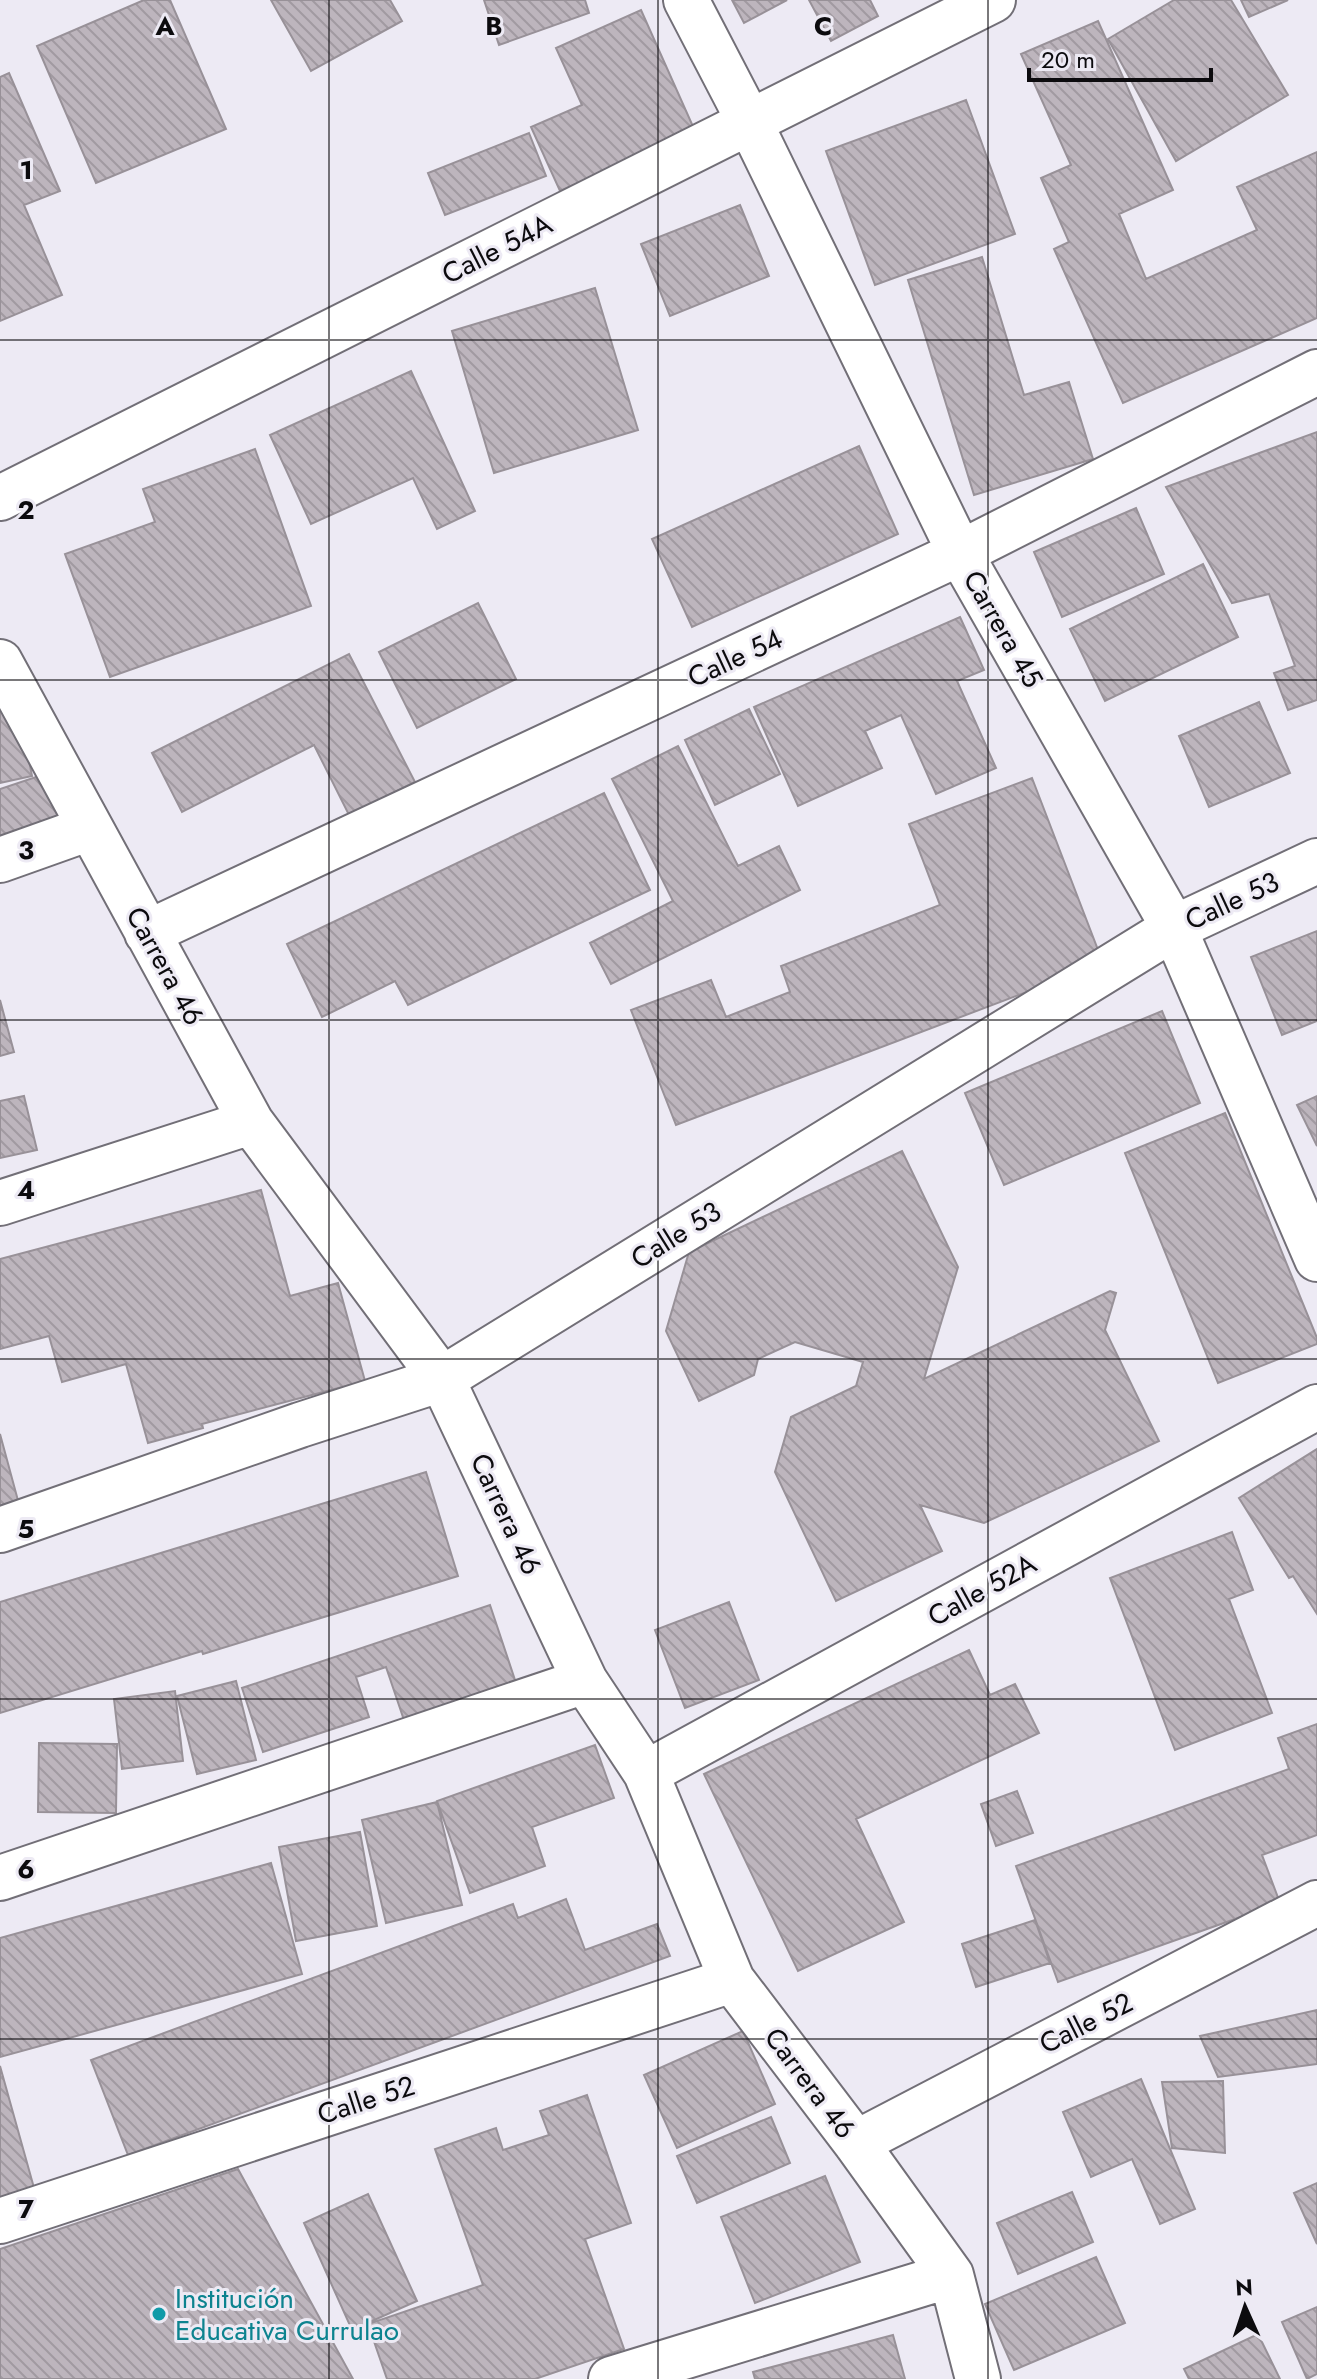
<svg xmlns="http://www.w3.org/2000/svg" width="1317" height="2379" font-family="Jost,sans-serif">
  <defs>
    <pattern id="building-back-hatch" width="6" height="6" patternUnits="userSpaceOnUse" patternTransform="scale(2)"><rect width="6" height="6" fill="#bdb5bd"/><path d="M-1 5l2 2M0 0l6 6M5-1l2 2" fill="none" stroke="#a19aa1"/></pattern>
  </defs>
  <rect width="100%" height="100%" fill="#edeaf4"/>
  <path fill="url(#building-back-hatch)" stroke="#989198" stroke-width="2" d="M 144,0 L 170,0 L 226,129 L 96,183 L 37,46 Z
    M 271,0 L 390,0 L 402,21 L 311,71 Z
    M 484,0 L 585,0 L 589,13 L 499,45 Z
    M 732,0 L 787,0 L 744,23 Z
    M 809,0 L 870,0 L 878,16 L 831,41 Z
    M 1174,0 L 1231,0 L 1288,95 L 1176,161 L 1108,39 Z
    M 1241,0 L 1288,0 L 1249,17 Z
    M 641,10 L 695,131 L 560,191 L 531,127 L 582,105 L 556,48 Z
    M 1098,21 L 1173,190 L 1119,214 L 1146,279 L 1257,230 L 1237,187 L 1317,152 L 1317,318 L 1123,403 L 1054,249 L 1069,242 L 1041,178 L 1071,165 L 1021,54 Z
    M 9,73 L 60,191 L 24,205 L 62,295 L 0,321 L 0,77 Z
    M 966,100 L 1015,234 L 875,285 L 826,151 Z
    M 529,133 L 546,176 L 445,215 L 428,173 Z
    M 740,205 L 769,276 L 670,316 L 641,244 Z
    M 982,257 L 1024,395 L 1069,382 L 1093,459 L 974,495 L 908,280 Z
    M 595,288 L 638,430 L 494,473 L 452,331 Z
    M 411,371 L 475,511 L 437,529 L 413,478 L 311,524 L 270,435 Z
    M 1317,432 L 1317,700 L 1288,710 L 1274,673 L 1295,666 L 1269,594 L 1232,603 L 1166,487 Z
    M 859,446 L 898,534 L 692,627 L 652,539 Z
    M 255,449 L 311,606 L 110,677 L 65,554 L 155,522 L 143,489 Z
    M 1136,508 L 1164,574 L 1062,617 L 1034,552 Z
    M 1203,564 L 1238,637 L 1105,701 L 1070,629 Z
    M 478,603 L 516,679 L 417,728 L 379,652 Z
    M 960,617 L 984,670 L 957,681 L 996,768 L 936,794 L 901,715 L 865,731 L 882,768 L 798,806 L 754,707 Z
    M 349,654 L 415,782 L 349,815 L 314,745 L 182,812 L 152,753 Z
    M 11,668 L 32,776 L 0,783 L 0,670 Z
    M 1259,702 L 1290,773 L 1209,807 L 1179,736 Z
    M 749,709 L 780,774 L 715,805 L 685,740 Z
    M 678,746 L 738,866 L 779,846 L 800,890 L 611,984 L 590,943 L 673,901 L 612,779 Z
    M 45,774 L 69,845 L 0,868 L 0,789 Z
    M 1032,778 L 1103,963 L 676,1125 L 631,1010 L 711,980 L 726,1017 L 790,992 L 781,966 L 940,905 L 909,824 Z
    M 604,793 L 650,890 L 408,1005 L 395,981 L 322,1017 L 287,944 Z
    M 1317,931 L 1317,1021 L 1282,1035 L 1251,957 Z
    M 0,1000 L 14,1052 L 0,1056 Z
    M 1162,1011 L 1200,1103 L 1004,1185 L 965,1093 Z
    M 24,1096 L 37,1150 L 0,1158 L 0,1101 Z
    M 1317,1096 L 1317,1146 L 1297,1105 Z
    M 1225,1113 L 1317,1338 L 1317,1344 L 1218,1383 L 1125,1153 Z
    M 902,1151 L 958,1267 L 924,1379 L 1110,1291 L 1116,1293 L 1105,1330 L 1159,1441 L 984,1523 L 920,1505 L 942,1551 L 836,1601 L 775,1472 L 791,1417 L 856,1386 L 863,1362 L 795,1342 L 758,1359 L 754,1375 L 699,1401 L 666,1331 L 689,1252 Z
    M 261,1190 L 290,1296 L 338,1283 L 365,1381 L 202,1424 L 203,1428 L 148,1443 L 126,1364 L 62,1382 L 49,1336 L 0,1349 L 0,1259 Z
    M 0,1434 L 23,1519 L 0,1525 Z
    M 1317,1449 L 1317,1614 L 1293,1576 L 1289,1578 L 1239,1498 Z
    M 426,1472 L 458,1576 L 203,1654 L 202,1651 L 0,1713 L 0,1602 Z
    M 1232,1532 L 1253,1590 L 1229,1599 L 1272,1713 L 1175,1750 L 1110,1578 Z
    M 729,1602 L 759,1680 L 685,1708 L 655,1630 Z
    M 490,1605 L 518,1689 L 406,1726 L 386,1667 L 356,1677 L 369,1717 L 263,1752 L 242,1688 Z
    M 969,1650 L 990,1695 L 1015,1684 L 1039,1733 L 856,1819 L 904,1922 L 798,1971 L 704,1774 Z
    M 236,1681 L 256,1760 L 197,1774 L 177,1696 Z
    M 175,1691 L 183,1761 L 122,1769 L 114,1699 Z
    M 1317,1724 L 1317,1835 L 1262,1855 L 1280,1903 L 1058,1982 L 1016,1866 L 1289,1769 L 1278,1738 Z
    M 39,1743 L 117,1744 L 116,1813 L 38,1812 Z
    M 595,1745 L 614,1798 L 532,1827 L 545,1866 L 470,1893 L 437,1801 Z
    M 1017,1791 L 1033,1833 L 996,1846 L 981,1804 Z
    M 437,1802 L 462,1905 L 386,1923 L 362,1820 Z
    M 360,1832 L 377,1926 L 296,1941 L 279,1847 Z
    M 271,1863 L 302,1974 L 0,2057 L 0,1938 Z
    M 566,1899 L 585,1950 L 657,1924 L 670,1956 L 128,2155 L 91,2060 L 513,1904 L 518,1918 Z
    M 1035,1920 L 1050,1963 L 976,1987 L 962,1944 Z
    M 1317,2010 L 1317,2064 L 1218,2077 L 1200,2036 Z
    M 743,2031 L 775,2104 L 677,2148 L 644,2075 Z
    M 0,2066 L 36,2195 L 0,2205 Z
    M 1141,2079 L 1195,2209 L 1160,2224 L 1132,2159 L 1091,2177 L 1063,2112 Z
    M 1223,2081 L 1225,2153 L 1172,2148 L 1162,2082 Z
    M 587,2095 L 631,2223 L 585,2239 L 624,2349 L 535,2379 L 387,2379 L 368,2324 L 483,2285 L 435,2149 L 496,2128 L 503,2150 L 549,2135 L 540,2111 Z
    M 771,2117 L 790,2163 L 697,2203 L 677,2156 Z
    M 238,2169 L 353,2379 L 0,2379 L 0,2249 Z
    M 825,2176 L 860,2262 L 755,2303 L 721,2217 Z
    M 1317,2183 L 1317,2244 L 1294,2193 Z
    M 1072,2192 L 1093,2242 L 1018,2274 L 997,2223 Z
    M 368,2194 L 417,2301 L 352,2330 L 304,2223 Z
    M 1096,2257 L 1125,2323 L 1014,2370 L 985,2304 Z
    M 1317,2307 L 1317,2374 L 1307,2379 L 1282,2322 Z
    M 1258,2334 L 1280,2379 L 1189,2379 L 1184,2369 Z
    M 893,2335 L 905,2379 L 755,2379 L 753,2372 Z"/>
  <g fill="none" stroke-linecap="round" stroke-linejoin="round">
    <defs>
      <path id="minor" d="M 686,0 L 750,123 L 960,553 L 1174,928 L 1317,1259
        M 0,498 L 993,0
        M 0,662 L 251,1122 L 442,1379 L 585,1681 L 646,1773 L 732,1980 L 856,2143 L 951,2275 L 978,2379
        M 0,860 L 90,828
        M 147,933 L 960,553 L 1317,372
        M 0,1203 L 251,1122
        M 0,1530 L 300,1425 L 442,1379 L 1174,928 L 1317,861
        M 646,1773 L 1317,1407
        M 0,1878 L 585,1681
        M 856,2143 L 1317,1903
        M 0,2221 L 732,1980
        M 611,2379 L 951,2275"/>
    </defs>
    <use href="#minor" stroke="#726f77" stroke-width="48"/>
    <use href="#minor" stroke="#fff" stroke-width="44"/>
  </g>
  <path fill="none" stroke="#0c0b0e" stroke-width="2" stroke-opacity="0.55" d="M 329,0 L 329,2379M 658,0 L 658,2379M 988,0 L 988,2379M 0,340 L 1317,340M 0,680 L 1317,680M 0,1020 L 1317,1020M 0,1359 L 1317,1359M 0,1699 L 1317,1699M 0,2039 L 1317,2039"/>
  <circle fill="#0f9aa8" stroke="#edeaf4" stroke-width="3" cx="159" cy="2314" r="8"/>
  <g text-anchor="middle" dominant-baseline="central" stroke-width="6" stroke-linejoin="round" paint-order="stroke">
    <g font-size="28" fill="#0c0b0e" stroke="#edeaf4">
      <text transform="translate(497 249) rotate(-27)">Calle 54A</text>
      <text transform="translate(1003 629) rotate(60)">Carrera 45</text>
      <text transform="translate(735 658) rotate(-25)">Calle 54</text>
      <text transform="translate(1232 901) rotate(-25)">Calle 53</text>
      <text transform="translate(165 966) rotate(61)">Carrera 46</text>
      <text transform="translate(676 1235) rotate(-32)">Calle 53</text>
      <text transform="translate(506 1514) rotate(65)">Carrera 46</text>
      <text transform="translate(982 1590) rotate(-29)">Calle 52A</text>
      <text transform="translate(1086 2023) rotate(-27)">Calle 52</text>
      <text transform="translate(810 2083) rotate(53)">Carrera 46</text>
      <text transform="translate(366 2100) rotate(-18)">Calle 52</text>
    </g>
    <g font-size="28" fill="#0d838f" stroke="#edeaf4" text-anchor="start">
      <text x="175" y="2298">Institución<tspan x="175" dy="32">Educativa Currulao</tspan></text>
    </g>
  </g>
  <g font-size="26" text-anchor="middle" font-weight="bold" fill="#0c0b0e" stroke="#edeaf4" stroke-width="6" stroke-linejoin="round" paint-order="stroke">
    <text x="165" y="35">A</text>
    <text x="494" y="35">B</text>
    <text x="823" y="35">C</text>
    <text x="26" y="179">1</text>
    <text x="26" y="519">2</text>
    <text x="26" y="859">3</text>
    <text x="26" y="1199">4</text>
    <text x="26" y="1538">5</text>
    <text x="26" y="1878">6</text>
    <text x="26" y="2218">7</text>
  </g>
  <g transform="translate(1245 2307) rotate(357)" stroke="#edeaf4" stroke-width="6" paint-order="stroke">
  <path d="M0-6L14 30L0 20L-14 30Z" fill="#0c0b0e"/>
  <text y="-12" font-size="22" font-weight="bold" text-anchor="middle" fill="#0c0b0e">N</text>
  </g>
  <path d="M1029 68v12h182v-12" fill="none" stroke="#0c0b0e" stroke-width="4"/>
  <text x="1041" y="68" font-size="24" fill="#0c0b0e" stroke="#edeaf4" stroke-width="6" paint-order="stroke">20 m</text>
</svg>
